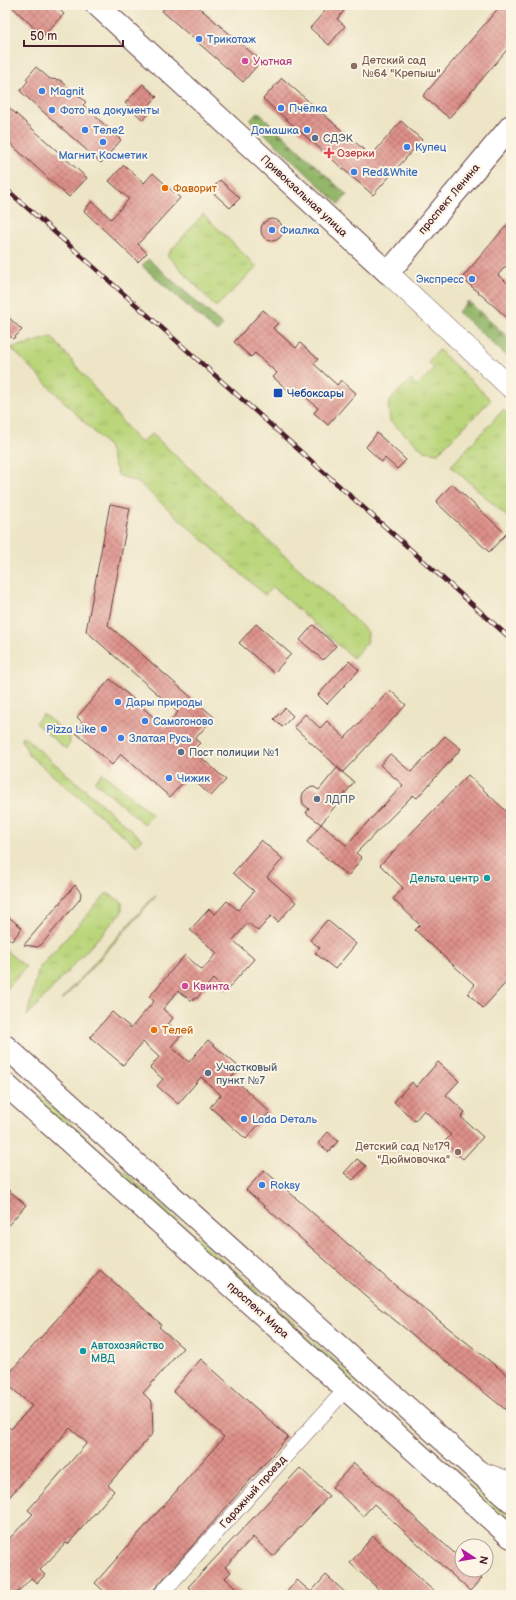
<svg xmlns="http://www.w3.org/2000/svg" width="516" height="1600" font-family="'Balsamiq Sans',sans-serif">
  <defs>
    <pattern id="grass-tufts" width="24" height="20" patternUnits="userSpaceOnUse"><rect width="24" height="20" fill="#bad57a"/><path d="M3 7l-1-3M5 7V3M7 7l1-3M15 17l-1-3M17 17v-4M19 17l1-3" fill="none" stroke="#a1b66a"/></pattern>
    <pattern id="forest-firs" width="22" height="20" patternUnits="userSpaceOnUse"><rect width="22" height="20" fill="#93b66a"/><path d="M5 1l3.5 6h-7zM16 11l3.5 6h-7z" fill="#7a9357"/></pattern>
    <pattern id="building-cross-hatch" width="8" height="8" patternUnits="userSpaceOnUse"><rect width="8" height="8" fill="#dd9089"/><path d="M0 0l8 8M0 8l8-8" fill="none" stroke="#b57570"/></pattern>
  </defs>
  <rect width="100%" height="100%" fill="#fcf5e5"/>
  <filter id="ink" filterUnits="userSpaceOnUse"><feTurbulence type="fractalNoise" baseFrequency=".025" numOctaves="2"/><feDisplacementMap in="SourceGraphic" scale="8" xChannelSelector="R" yChannelSelector="G"/><feConvolveMatrix kernelMatrix="1 2 1 2 8 2 1 2 1" color-interpolation-filters="sRGB"/></filter>
  <filter id="wash" filterUnits="userSpaceOnUse"><feTurbulence type="fractalNoise" baseFrequency=".012" numOctaves="4" result="noise"/><feDisplacementMap in="SourceGraphic" scale="16" xChannelSelector="R" yChannelSelector="G"/><feGaussianBlur stdDeviation="0.9" result="paint"/><feColorMatrix in="noise" values="0 0 0 0 0 0 0 0 0 0 0 0 0 0 0 0 0 1.4 0 .05"/><feComposite in="paint" operator="in"/></filter>
  <g filter="url(#wash)">
    <rect width="100%" height="100%" fill="#ede5c6"/>
    <path fill="url(#grass-tufts)" stroke="#827a52" d="M 203,214 L 257,267 L 216,307 L 167,255 Z
      M 52,337 L 140,443 L 152,434 L 368,632 L 367,643 L 353,658 L 273,587 L 265,595 L 139,483 L 118,475 L 108,446 L 11,348 Z
      M 439,350 L 491,400 L 438,453 L 424,451 L 390,421 L 388,404 L 397,393 L 411,380 L 417,386 L 434,369 L 428,362 Z
      M 503,410 L 511,417 L 511,520 L 451,466 Z
      M 43,714 L 69,735 L 70,743 L 66,749 L 35,723 Z
      M 23,736 L 142,839 L 136,846 L 29,755 L 22,740 Z
      M 102,773 L 152,814 L 144,824 L 95,782 Z
      M 107,893 L 122,902 L 122,912 L 27,1016 L 39,968 Z
      M 155,895 L 156,896 L 62,1001 L 61,1000 Z
      M 5,950 L 26,967 L 7,989 L 5,987 Z
      M 32,1089 L 359,1382 L 355,1387 L 29,1095 Z
      M 416,1434 L 511,1519 L 511,1527 L 412,1438 Z"/>
    <path fill="url(#forest-firs)" stroke="#6e6a4a" d="M 258,112 L 347,195 L 339,204 L 250,120 Z
      M 148,259 L 223,325 L 217,332 L 142,266 Z
      M 468,301 L 511,340 L 511,360 L 458,312 Z"/>
    <g id="blocks">
      <path fill="url(#building-cross-hatch)" d="M 10,5 L 55,5 L 64,14 L 43,36 Z
        M 167,5 L 196,5 L 261,61 L 243,82 L 162,11 Z
        M 318,5 L 349,5 L 337,19 L 345,26 L 329,45 L 310,28 L 325,11 Z
        M 501,5 L 511,5 L 511,45 L 449,118 L 423,96 Z
        M 36,67 L 50,79 L 60,80 L 86,102 L 83,105 L 121,140 L 101,163 L 20,91 L 28,81 L 26,79 Z
        M 282,78 L 371,156 L 401,121 L 422,140 L 373,195 L 263,99 Z
        M 143,84 L 157,97 L 149,105 L 153,109 L 143,120 L 125,103 Z
        M 5,104 L 87,178 L 69,197 L 5,139 Z
        M 124,165 L 144,183 L 153,173 L 180,198 L 138,244 L 147,253 L 138,262 L 84,211 L 92,201 L 111,219 L 129,199 L 109,181 Z
        M 220,180 L 240,198 L 230,208 L 211,191 Z
        M261 230a11 11 0 1 1 22 0a11 11 0 1 1-22 0Z
        M 511,220 L 511,260 L 498,275 L 511,286 L 511,321 L 462,278 Z
        M 263,310 L 278,323 L 273,328 L 296,348 L 300,343 L 318,359 L 314,364 L 337,385 L 341,380 L 356,393 L 328,425 L 314,413 L 318,408 L 295,387 L 290,392 L 273,377 L 277,373 L 255,353 L 251,357 L 234,342 Z
        M 5,314 L 22,330 L 13,339 L 5,331 Z
        M 377,433 L 406,460 L 397,469 L 385,458 L 382,462 L 366,447 Z
        M 452,484 L 506,534 L 489,552 L 436,502 Z
        M 110,504 L 130,508 L 108,625 L 214,717 L 195,739 L 200,743 L 193,750 L 226,780 L 211,796 L 189,776 L 170,797 L 121,754 L 112,765 L 76,733 L 84,724 L 77,717 L 110,679 L 165,727 L 178,712 L 86,631 Z
        M 256,624 L 291,654 L 274,673 L 239,643 Z
        M 313,625 L 336,646 L 323,660 L 300,640 Z
        M 349,661 L 359,670 L 327,704 L 318,695 Z
        M 390,690 L 406,705 L 343,772 L 294,727 L 305,714 L 320,728 L 327,721 L 345,738 Z
        M 285,708 L 293,716 L 282,727 L 274,719 Z
        M 445,736 L 461,749 L 417,798 L 413,795 L 356,853 L 362,858 L 348,876 L 307,842 L 321,824 L 346,845 L 403,785 L 380,765 L 390,754 L 411,772 Z
        M 337,768 L 354,782 L 321,824 L 306,813 L 309,809 L 303,804 L 302,798 L 303,793 L 308,788 L 314,787 L 319,790 Z
        M 468,775 L 511,816 L 511,977 L 483,1008 L 468,993 L 475,985 L 415,930 L 420,925 L 393,899 L 403,888 L 380,865 Z
        M 261,840 L 283,859 L 267,877 L 296,902 L 278,922 L 271,916 L 258,931 L 248,923 L 233,940 L 254,959 L 226,991 L 213,979 L 197,998 L 190,1000 L 178,991 L 163,1009 L 173,1018 L 168,1024 L 181,1035 L 171,1047 L 189,1062 L 208,1040 L 240,1068 L 232,1077 L 270,1112 L 246,1139 L 210,1107 L 221,1095 L 201,1077 L 178,1104 L 157,1086 L 163,1079 L 150,1068 L 159,1057 L 143,1042 L 123,1065 L 90,1037 L 112,1012 L 131,1028 L 154,1001 L 149,997 L 185,955 L 202,970 L 217,953 L 190,930 L 209,909 L 215,914 L 227,901 L 238,910 L 254,891 L 233,873 Z
        M 75,885 L 81,893 L 80,899 L 41,945 L 37,947 L 24,945 Z
        M 5,914 L 22,928 L 12,941 L 5,935 Z
        M 327,920 L 356,944 L 335,969 L 315,953 L 320,948 L 310,940 Z
        M 438,1062 L 459,1081 L 446,1095 L 465,1112 L 461,1117 L 483,1137 L 463,1159 L 444,1142 L 451,1135 L 424,1110 L 415,1121 L 394,1102 L 412,1082 L 416,1087 Z
        M 328,1132 L 338,1141 L 329,1152 L 318,1143 Z
        M 357,1159 L 366,1166 L 353,1180 L 344,1173 Z
        M 264,1170 L 391,1282 L 511,1378 L 511,1414 L 376,1305 L 246,1190 Z
        M 5,1187 L 26,1205 L 5,1229 Z
        M 100,1270 L 161,1324 L 159,1327 L 183,1348 L 143,1393 L 152,1402 L 153,1433 L 108,1485 L 114,1491 L 68,1544 L 66,1543 L 40,1570 L 45,1575 L 37,1583 L 31,1578 L 15,1595 L 5,1595 L 5,1543 L 33,1514 L 28,1510 L 87,1443 L 70,1428 L 5,1502 L 5,1424 L 11,1429 L 32,1406 L 5,1382 L 5,1378 Z
        M 201,1359 L 288,1437 L 149,1595 L 108,1595 L 95,1583 L 224,1437 L 173,1391 Z
        M 354,1463 L 462,1560 L 462,1570 L 473,1570 L 482,1578 L 470,1591 L 374,1504 L 363,1516 L 332,1487 Z
        M 300,1468 L 329,1496 L 273,1556 L 253,1537 L 225,1567 L 231,1572 L 225,1578 L 244,1595 L 196,1595 L 188,1587 Z
        M 373,1536 L 438,1595 L 385,1595 L 350,1563 Z
        M 326,1575 L 348,1595 L 284,1595 L 297,1580 L 311,1592 Z"/>
    </g>
  </g>
  <g filter="url(#ink)">
    <use href="#blocks" fill-opacity="0" stroke="#623d42" stroke-width="1"/>
    <g fill="none" stroke-linecap="round" stroke-linejoin="round">
      <defs>
        <path id="street" d="M 160,1595 L 346,1389"/>
        <path id="secondary" d="M 388,273 L 511,388
          M 478,1471 L 511,1483"/>
        <path id="primary" d="M 97,5 L 388,273 L 511,126
          M 5,1046 L 511,1501
          M 5,1084 L 511,1537"/>
      </defs>
      <use href="#street" stroke="#623d42" stroke-width="16"/>
      <use href="#secondary" stroke="#623d42" stroke-width="22"/>
      <use href="#primary" stroke="#623d42" stroke-width="24"/>
      <use href="#street" stroke="#fff" stroke-width="15"/>
      <use href="#secondary" stroke="#fff" stroke-width="21"/>
      <use href="#primary" stroke="#fff" stroke-width="22"/>
      <defs>
        <path id="rail" d="M 5,188 L 511,639"/>
      </defs>
      <use href="#rail" stroke="#4a1f2b" stroke-width="4.5"/>
      <use href="#rail" stroke="#fcf5e5" stroke-width="3" stroke-dasharray="9" stroke-linecap="butt"/>
    </g>
  </g>
  <g fill="#3f7fe0" stroke="#fcf5e5" stroke-width="1.5">
    <circle cx="199" cy="39" r="4"/>
    <circle cx="42" cy="91" r="4"/>
    <circle cx="281" cy="108" r="4"/>
    <circle cx="52" cy="110" r="4"/>
    <circle cx="85" cy="130" r="4"/>
    <circle cx="307" cy="130" r="4"/>
    <circle cx="103" cy="142" r="4"/>
    <circle cx="407" cy="147" r="4"/>
    <circle cx="354" cy="172" r="4"/>
    <circle cx="272" cy="230" r="4"/>
    <circle cx="472" cy="279" r="4"/>
    <circle cx="118" cy="702" r="4"/>
    <circle cx="145" cy="721" r="4"/>
    <circle cx="104" cy="729" r="4"/>
    <circle cx="121" cy="738" r="4"/>
    <circle cx="169" cy="778" r="4"/>
    <circle cx="244" cy="1119" r="4"/>
    <circle cx="262" cy="1185" r="4"/>
  </g>
  <g fill="#d1479c" stroke="#fcf5e5" stroke-width="1.5">
    <circle cx="245" cy="61" r="4"/>
    <circle cx="185" cy="986" r="4"/>
  </g>
  <g fill="#8d6e63" stroke="#fcf5e5" stroke-width="1.5">
    <circle cx="354" cy="66" r="4"/>
    <circle cx="458" cy="1152" r="4"/>
  </g>
  <g fill="#5c6f8a" stroke="#fcf5e5" stroke-width="1.5">
    <circle cx="315" cy="138" r="4"/>
    <circle cx="181" cy="752" r="4"/>
    <circle cx="317" cy="799" r="4"/>
    <circle cx="208" cy="1073" r="4"/>
  </g>
  <path fill="#e0444e" stroke="#fcf5e5" stroke-width="1.5" d="M327 147h4v4h4v4h-4v4h-4v-4h-4v-4h4z"/>
  <g fill="#e8710a" stroke="#fcf5e5" stroke-width="1.5">
    <circle cx="165" cy="188" r="4"/>
    <circle cx="154" cy="1030" r="4"/>
  </g>
  <rect fill="#1a4fb4" stroke="#fcf5e5" stroke-width="1.5" x="273" y="388" width="10" height="10" rx="2"/>
  <g fill="#0f9aa8" stroke="#fcf5e5" stroke-width="1.5">
    <circle cx="487" cy="878" r="4"/>
    <circle cx="83" cy="1351" r="4"/>
  </g>
  <g text-anchor="middle" dominant-baseline="central" stroke-width="4" stroke-linejoin="round" paint-order="stroke">
    <g font-size="11" fill="#366cbe" stroke="#fcf5e5" text-anchor="start">
      <text x="207" y="39">Трикотаж</text>
      <text x="50" y="91">Magnit</text>
      <text x="289" y="108">Пчёлка</text>
      <text x="60" y="110">Фото на документы</text>
      <text x="93" y="130">Теле2</text>
      <text x="299" y="130" text-anchor="end">Домашка</text>
      <text x="415" y="147">Купец</text>
      <text x="103" y="155" text-anchor="middle">Магнит Косметик</text>
      <text x="362" y="172">Red&amp;White</text>
      <text x="280" y="230">Фиалка</text>
      <text x="464" y="279" text-anchor="end">Экспресс</text>
      <text x="126" y="702">Дары природы</text>
      <text x="153" y="721">Самогоново</text>
      <text x="96" y="729" text-anchor="end">Pizza Like</text>
      <text x="129" y="738">Златая Русь</text>
      <text x="177" y="778">Чижик</text>
      <text x="252" y="1119">Lada Dеталь</text>
      <text x="270" y="1185">Roksy</text>
    </g>
    <g font-size="11" fill="#785e54" stroke="#fcf5e5" text-anchor="start">
      <text x="362" y="60">Детский сад<tspan x="362" dy="13">№64 "Крепыш"</tspan></text>
      <text x="450" y="1146" text-anchor="end">Детский сад №179<tspan x="450" dy="13">"Дюймовочка"</tspan></text>
    </g>
    <g font-size="11" fill="#b23c85" stroke="#fcf5e5" text-anchor="start">
      <text x="253" y="61">Уютная</text>
      <text x="193" y="986">Квинта</text>
    </g>
    <g font-size="11" fill="#4e5e75" stroke="#fcf5e5" text-anchor="start">
      <text x="323" y="138">СДЭК</text>
      <text x="189" y="752">Пост полиции №1</text>
      <text x="325" y="799">ЛДПР</text>
      <text x="216" y="1067">Участковый<tspan x="216" dy="13">пункт №7</tspan></text>
    </g>
    <g font-size="11" fill="#be3a42" stroke="#fcf5e5" text-anchor="start">
      <text x="337" y="153">Озерки</text>
    </g>
    <g font-size="11" fill="#c56008" stroke="#fcf5e5" text-anchor="start">
      <text x="173" y="188">Фаворит</text>
      <text x="162" y="1030">Телей</text>
    </g>
    <g font-size="11" fill="#4a1f2b" stroke="#fcf5e5">
      <text transform="translate(304 196) rotate(43)">Привокзальная улица</text>
      <text transform="translate(449 199) rotate(-50)">проспект Ленина</text>
      <text transform="translate(258 1310) rotate(42)">проспект Мира</text>
      <text transform="translate(253 1492) rotate(-48)">Гаражный проезд</text>
    </g>
    <g font-size="11" fill="#164399" stroke="#fcf5e5" text-anchor="start">
      <text x="287" y="393">Чебоксары</text>
    </g>
    <g font-size="11" fill="#0d838f" stroke="#fcf5e5" text-anchor="end">
      <text x="479" y="878">Дельта центр</text>
      <text x="91" y="1345" text-anchor="start">Автохозяйство<tspan x="91" dy="13">МВД</tspan></text>
    </g>
  </g>
  <rect width="516" height="1600" fill="none" stroke="#fcf5e5" stroke-width="20"/>
  <g transform="translate(474 1558) rotate(102)"><circle r="19" fill="#fcf5e5" stroke="#b59f9b"/>
  <path d="M0-3L7 15L0 10L-7 15Z" fill="#b5179e"/>
  <text y="-6" font-size="11" font-weight="bold" text-anchor="middle" fill="#4a1f2b">N</text>
  </g>
  <path d="M24 40v6h99v-6" fill="none" stroke="#4a1f2b" stroke-width="2"/>
  <text x="30" y="40" font-size="12" fill="#4a1f2b" stroke="#fcf5e5" stroke-width="3" paint-order="stroke">50 m</text>
</svg>
